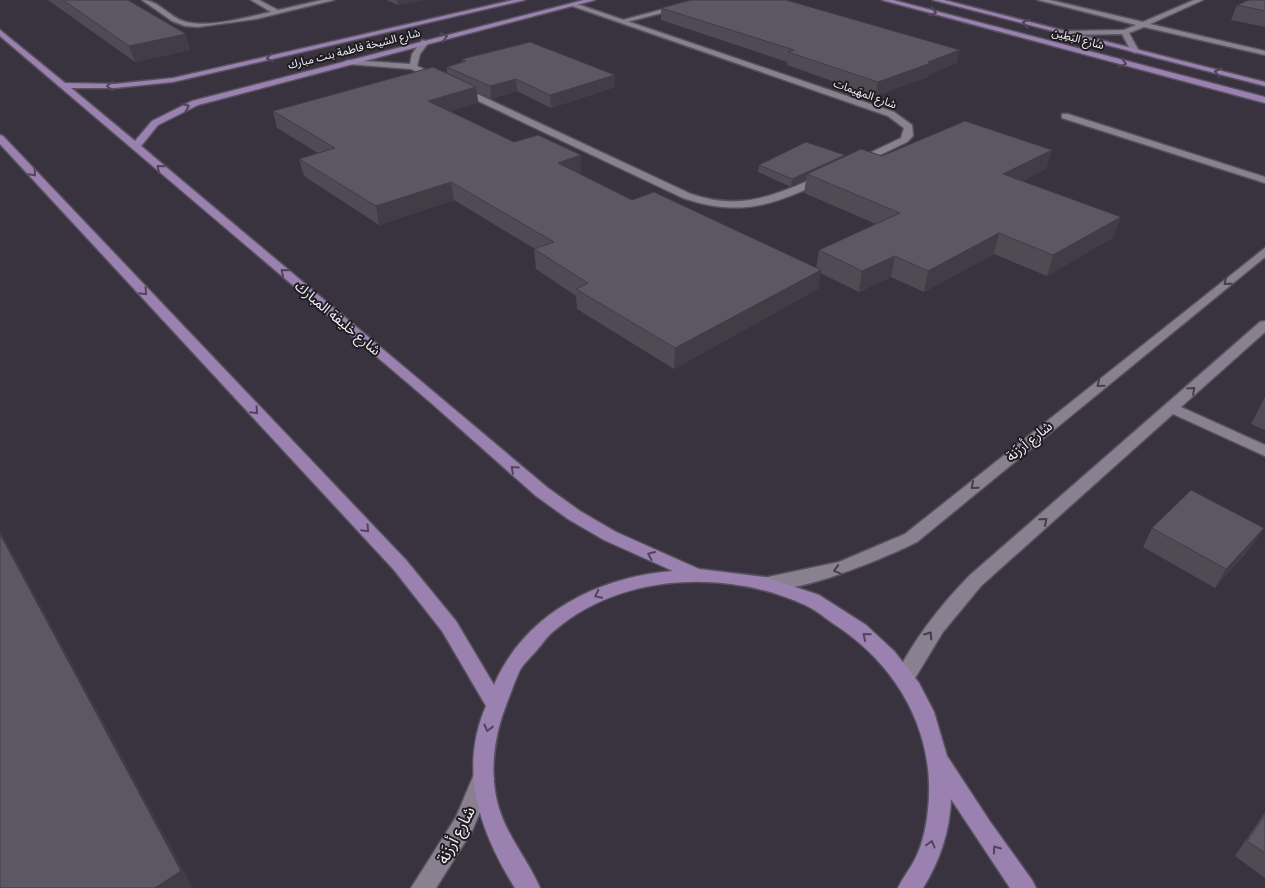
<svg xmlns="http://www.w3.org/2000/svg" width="1265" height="888" font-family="Roboto,'Noto Sans Arabic',sans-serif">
  <rect width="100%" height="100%" fill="#39333f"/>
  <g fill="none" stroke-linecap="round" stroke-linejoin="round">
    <defs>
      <path id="service" d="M 142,0 C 159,0 170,18 186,22 C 212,28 245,17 271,12 L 251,0 L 259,0 L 278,10 L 322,0 L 334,0 L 256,19 L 198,27 L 185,26 L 172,21 Z
        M 679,5 L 681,8 L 623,23 L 619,21 Z
        M 1062,114 L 1068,114 L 1265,177 L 1265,183 L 1062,118 Z"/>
      <path id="minor" d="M 1038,0 L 1050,0 L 1143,22 L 1194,0 L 1203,0 L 1150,24 L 1265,51 L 1265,55 L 1144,27 L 1129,33 L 1139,51 L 1135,53 L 1131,51 L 1122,34 L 1064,35 L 1060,33 L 1064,31 L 1124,30 L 1136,25 Z
        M 574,3 L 894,112 L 912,125 L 913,136 L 907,142 L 861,164 L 855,164 L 855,160 L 901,138 L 904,128 L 888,116 L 572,6 Z
        M 422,40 L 429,42 L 420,54 L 417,66 L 442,77 L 442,81 L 436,81 L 411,69 L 348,64 L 344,62 L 348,60 L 410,64 L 412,54 Z
        M 460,86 L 691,194 C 741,211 773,196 819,176 L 828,178 C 821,185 809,188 800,192 C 758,210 727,213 683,198 L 457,91 L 457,87 Z
        M 1265,248 L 1265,257 L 917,542 C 887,557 793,597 763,588 L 760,583 L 763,578 L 839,562 L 905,534 Z
        M 1265,321 L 1265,332 L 1181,407 L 1265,445 L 1265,456 L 1173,414 L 981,586 L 943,632 L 912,683 L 905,685 L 898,683 L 895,677 C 914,639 940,606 969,576 L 1260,322 Z
        M 483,769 L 491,772 L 494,779 L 472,831 L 436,888 L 411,888 L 456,817 L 475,772 Z"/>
      <path id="secondary" d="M 513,0 L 525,0 L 173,82 L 115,88 L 71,88 L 135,141 L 152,121 L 192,101 L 584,0 L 595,0 L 198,105 L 158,125 L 141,146 L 548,488 L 580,511 L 616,532 L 699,569 L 765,577 L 819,595 L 866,625 L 894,651 L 919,683 L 934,712 L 947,756 L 991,823 L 1032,880 L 1036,888 L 1010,888 L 951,799 C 950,830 940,861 923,888 L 898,888 C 903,877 911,868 916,857 C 922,845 925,831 927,818 C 939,736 899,665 831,622 C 823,616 814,609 805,605 C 727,569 622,573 555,630 C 548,635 543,643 537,650 C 532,656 524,663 520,670 C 516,678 513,687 510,695 C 497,726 490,758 495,791 C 501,831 525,853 540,888 L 515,888 C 480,832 458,770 486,706 L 442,631 L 394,570 L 0,144 L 0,135 L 3,136 L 406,560 L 456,621 L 494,685 C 525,613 598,577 673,571 L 604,540 L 568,519 L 536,496 L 430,402 L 0,36 L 0,30 L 65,83 L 115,84 L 173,78 Z
        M 882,0 L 893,0 L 1265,97 L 1265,103 Z
        M 933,0 L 944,0 L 1265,82 L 1265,86 Z"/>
    </defs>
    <use href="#service" stroke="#57525d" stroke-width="3"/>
    <use href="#minor" stroke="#57525d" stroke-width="3"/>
    <use href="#secondary" stroke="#57525d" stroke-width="3"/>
    <use href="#service" fill="#898190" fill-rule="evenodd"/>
    <use href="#minor" fill="#898190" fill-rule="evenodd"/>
    <use href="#secondary" fill="#9b81b0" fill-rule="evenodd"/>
  </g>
  <path fill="#504a55" d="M 48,0 L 128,0 L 190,50 L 135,62 Z
    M 386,0 L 424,0 L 398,5 Z
    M 1265,0 L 1265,27 L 1231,20 L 1237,5 Z
    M 661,8 L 957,63 L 929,74 L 928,77 L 875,96 L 787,65 L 787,62 L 661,20 Z
    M 462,59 L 615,75 L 615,87 L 551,108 L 517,91 L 491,99 L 477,92 L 478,103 L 450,111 L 514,142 L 581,173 L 579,174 L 632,200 L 816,268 L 819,250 L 876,224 L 804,193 L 806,180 L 791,187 L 758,172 L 759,165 L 845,157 L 882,156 L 1052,150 L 1046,169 L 1022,181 L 1114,237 L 1047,276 L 994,254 L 924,292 L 891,277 L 859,292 L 820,273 L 818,289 L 674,369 L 577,309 L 576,296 L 536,269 L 534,249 L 535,249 L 454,200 L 379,225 L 304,176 L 299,159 L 318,153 L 277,128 L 273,111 L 447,73 L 447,67 L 462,62 Z
    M 1265,397 L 1265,430 L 1251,424 Z
    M 1152,528 L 1252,546 L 1215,588 L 1143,547 Z
    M 1265,812 L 1265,878 L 1235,856 Z"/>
  <path fill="#413c45" d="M 397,0 L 424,0 L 398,5 Z
    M 186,34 L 190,50 L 135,62 L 129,46 Z
    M 960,50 L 957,63 L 929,74 L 928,77 L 875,96 L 878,82 Z
    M 615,75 L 615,87 L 551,108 L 550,95 Z
    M 516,79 L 517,91 L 491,99 L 490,86 Z
    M 476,87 L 478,103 L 431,117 L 428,101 Z
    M 1052,150 L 1046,169 L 998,193 L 1003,174 Z
    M 581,155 L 581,173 L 559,181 L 558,163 Z
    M 845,155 L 844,163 L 807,174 L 806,180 L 791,187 L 792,179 Z
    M 451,182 L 454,200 L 379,225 L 376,206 Z
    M 1121,217 L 1114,237 L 1047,276 L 1053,255 Z
    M 999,233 L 994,254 L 924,292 L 928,271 Z
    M 895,256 L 891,277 L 859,292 L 862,271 Z
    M 821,270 L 818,289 L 674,369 L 675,348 Z
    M 1264,528 L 1252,546 L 1215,588 L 1226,569 Z
    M 0,530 L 193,888 L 155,888 L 0,534 Z"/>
  <path fill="#5d5663" stroke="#413c45" d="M 63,0 L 128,0 L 186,34 L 129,46 Z
    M 691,0 L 786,0 L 960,50 L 928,62 L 931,63 L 878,82 L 788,52 L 794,50 L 661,8 Z
    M 1249,0 L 1265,0 L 1265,11 L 1237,5 Z
    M 530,42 L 615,75 L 550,95 L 516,79 L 490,86 L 447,67 L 466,61 L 462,59 Z
    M 433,67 L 476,87 L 428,101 L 514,142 L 538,135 L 581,155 L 558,163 L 632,200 L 654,192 L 821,270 L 675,348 L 576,289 L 588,283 L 534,249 L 554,242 L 451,182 L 376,206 L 299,159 L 335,148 L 273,111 Z
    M 965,121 L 1052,150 L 1003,174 L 1121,217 L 1053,255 L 999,233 L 928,271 L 895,256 L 862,271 L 819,250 L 900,213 L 807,174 L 861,149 L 882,156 Z
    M 806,142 L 845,155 L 792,179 L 759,165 Z
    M 1191,490 L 1264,528 L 1226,569 L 1152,528 Z
    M 0,534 L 181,871 L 155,888 L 0,888 Z
    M 1265,815 L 1265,853 L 1247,841 Z"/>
  <defs><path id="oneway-chevron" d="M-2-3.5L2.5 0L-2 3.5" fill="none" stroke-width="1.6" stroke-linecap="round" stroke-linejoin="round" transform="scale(1.25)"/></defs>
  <g stroke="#51445b">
    <use href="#oneway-chevron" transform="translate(933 12) rotate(15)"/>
    <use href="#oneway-chevron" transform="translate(1026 23) rotate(-166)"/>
    <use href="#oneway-chevron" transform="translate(444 37) rotate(-14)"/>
    <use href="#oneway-chevron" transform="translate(270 58) rotate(167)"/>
    <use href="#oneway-chevron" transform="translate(1123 63) rotate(15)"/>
    <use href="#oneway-chevron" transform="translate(1218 72) rotate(-166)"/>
    <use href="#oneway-chevron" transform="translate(110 86) rotate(180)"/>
    <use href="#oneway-chevron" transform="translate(186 107) rotate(-23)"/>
    <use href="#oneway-chevron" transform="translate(160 168) rotate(-140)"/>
    <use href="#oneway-chevron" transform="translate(33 173) rotate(47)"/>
    <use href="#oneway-chevron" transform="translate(284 272) rotate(-140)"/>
    <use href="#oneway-chevron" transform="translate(144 292) rotate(47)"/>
    <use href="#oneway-chevron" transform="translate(255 411) rotate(47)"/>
    <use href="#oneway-chevron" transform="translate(514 469) rotate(-138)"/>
    <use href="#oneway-chevron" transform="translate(366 529) rotate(47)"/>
    <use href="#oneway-chevron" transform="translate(651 555) rotate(-156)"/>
    <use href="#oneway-chevron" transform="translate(598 595) rotate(154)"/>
    <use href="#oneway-chevron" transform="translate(866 636) rotate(-140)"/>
    <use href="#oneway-chevron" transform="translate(488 728) rotate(104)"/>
    <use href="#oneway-chevron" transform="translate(931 844) rotate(-75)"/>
    <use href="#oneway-chevron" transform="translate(996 849) rotate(-126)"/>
  </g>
  <g stroke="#443f48">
    <use href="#oneway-chevron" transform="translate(1227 282) rotate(141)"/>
    <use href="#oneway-chevron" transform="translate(1100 384) rotate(141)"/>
    <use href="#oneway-chevron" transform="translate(1192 390) rotate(-42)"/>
    <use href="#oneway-chevron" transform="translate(974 486) rotate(140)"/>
    <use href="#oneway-chevron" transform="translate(1044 521) rotate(-41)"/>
    <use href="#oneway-chevron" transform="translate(837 570) rotate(165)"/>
    <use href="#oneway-chevron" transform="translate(929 635) rotate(-55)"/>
  </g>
  <g text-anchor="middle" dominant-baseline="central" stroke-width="4" stroke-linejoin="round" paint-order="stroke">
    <g font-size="11" fill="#f5f1f9" stroke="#1f1c22">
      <text transform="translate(1078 39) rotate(15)">شارع البَطِين</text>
      <text transform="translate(354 49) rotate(-14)">شارع الشيخة فاطمة بنت مبارك</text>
      <text transform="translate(865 94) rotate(20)">شارع المهَيمات</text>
    </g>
    <g font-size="14" fill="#f5f1f9" stroke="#1f1c22">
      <text transform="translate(338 318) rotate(40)">شارع خليفة المبارك</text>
      <text transform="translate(1029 441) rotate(-39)">شارع أرزَنة</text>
    </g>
    <g font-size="16" fill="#f5f1f9" stroke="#1f1c22">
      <text transform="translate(456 835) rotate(-62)">شارع أرزَنة</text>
    </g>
  </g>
</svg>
